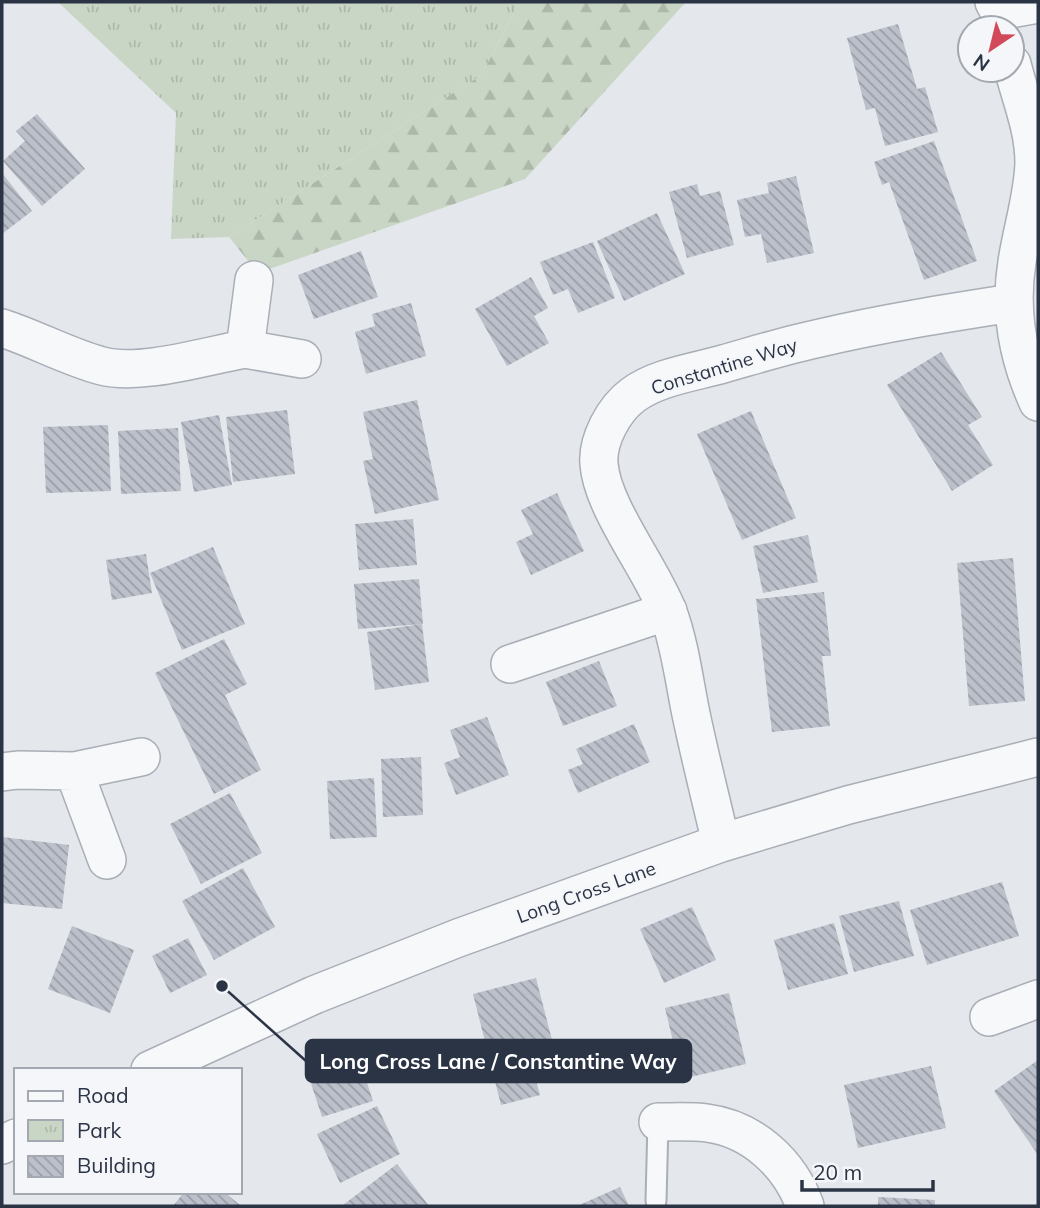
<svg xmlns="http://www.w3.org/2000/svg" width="1040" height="1208" font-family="Mulish,sans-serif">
  <defs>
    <pattern id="forest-firs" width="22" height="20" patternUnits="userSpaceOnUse" patternTransform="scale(1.75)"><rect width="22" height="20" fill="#c9d6c5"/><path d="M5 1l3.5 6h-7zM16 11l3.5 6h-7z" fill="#adb8ab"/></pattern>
    <pattern id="park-tufts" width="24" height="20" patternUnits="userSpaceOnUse" patternTransform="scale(1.75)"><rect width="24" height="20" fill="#c9d6c5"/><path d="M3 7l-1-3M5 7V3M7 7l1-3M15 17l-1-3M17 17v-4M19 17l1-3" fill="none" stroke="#adb8ab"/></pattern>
    <pattern id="building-back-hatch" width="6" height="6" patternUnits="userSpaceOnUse" patternTransform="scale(1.75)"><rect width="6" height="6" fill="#bbc0ca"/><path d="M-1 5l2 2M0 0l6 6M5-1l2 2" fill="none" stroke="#989da6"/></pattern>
  </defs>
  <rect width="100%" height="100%" fill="#e4e7ec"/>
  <path fill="url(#forest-firs)" d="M 520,2 L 686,2 L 525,179 L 258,273 L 229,237 L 481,75 Z"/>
  <path fill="url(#park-tufts)" d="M 58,2 L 520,2 L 481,75 L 229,237 L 171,239 L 176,113 Z"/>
  <path fill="url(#building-back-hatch)" d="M 898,24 L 917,89 L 925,87 L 938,132 L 885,146 L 875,108 L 866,110 L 847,38 Z
    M 37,114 L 85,169 L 42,206 L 3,161 L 25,141 L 16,131 Z
    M 934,141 L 977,261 L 924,280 L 889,182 L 882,185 L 874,162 Z
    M 2,173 L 32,211 L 2,234 Z
    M 796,176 L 814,253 L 767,263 L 761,234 L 745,237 L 737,200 L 769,193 L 767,183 Z
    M 697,184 L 700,196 L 720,191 L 734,245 L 687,258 L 669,192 Z
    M 657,213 L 685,274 L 624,301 L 597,241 Z
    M 593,242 L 615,298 L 578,313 L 568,289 L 553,295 L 540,262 Z
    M 361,251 L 378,297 L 314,319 L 298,275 Z
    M 531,277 L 548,308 L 534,316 L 549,343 L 507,366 L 475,309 Z
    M 411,303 L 426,356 L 366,374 L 355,332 L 375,326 L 372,314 Z
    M 941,352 L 982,417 L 968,425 L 993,465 L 952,491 L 887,385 Z
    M 417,400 L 439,500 L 375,514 L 363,461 L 373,459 L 363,412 Z
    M 287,410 L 295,474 L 233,482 L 226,417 Z
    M 751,411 L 796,518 L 742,540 L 697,434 Z
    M 219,415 L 232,485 L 194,492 L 181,422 Z
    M 108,425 L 111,491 L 46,493 L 43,427 Z
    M 178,428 L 181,491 L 121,494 L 118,431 Z
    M 557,493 L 584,551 L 531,575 L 516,542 L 533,534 L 521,510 Z
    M 413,519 L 417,565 L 359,570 L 355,524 Z
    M 808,535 L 818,582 L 763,593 L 753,546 Z
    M 213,547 L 245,624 L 182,650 L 150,573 Z
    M 146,554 L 152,593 L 112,600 L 106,560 Z
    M 1013,558 L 1025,701 L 969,706 L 957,563 Z
    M 419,579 L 423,624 L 358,629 L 354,584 Z
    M 824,592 L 831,656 L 822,656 L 830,726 L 772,732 L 756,599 Z
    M 422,624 L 429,682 L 375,690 L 367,632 Z
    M 224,639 L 247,684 L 225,695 L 261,770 L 214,794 L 155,673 Z
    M 599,661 L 617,706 L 563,726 L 546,682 Z
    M 487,717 L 509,775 L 456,795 L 444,763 L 460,757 L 450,730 Z
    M 634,724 L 650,762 L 578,793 L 568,770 L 583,764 L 576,749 Z
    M 421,757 L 423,815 L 383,817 L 381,759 Z
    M 374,778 L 377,837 L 330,839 L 327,781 Z
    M 230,793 L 262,853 L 201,884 L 170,824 Z
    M 2,837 L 69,845 L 62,909 L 2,903 Z
    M 243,868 L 275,927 L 214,960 L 182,901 Z
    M 1002,882 L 1019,936 L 927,965 L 910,910 Z
    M 899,901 L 914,956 L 854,972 L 839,916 Z
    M 692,907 L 716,960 L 664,983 L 640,929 Z
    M 834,923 L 848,974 L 788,990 L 774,940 Z
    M 72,926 L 134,950 L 110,1013 L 48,989 Z
    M 188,938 L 207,975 L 170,993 L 152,956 Z
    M 536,978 L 560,1071 L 535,1077 L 540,1095 L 501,1105 L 473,994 Z
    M 729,993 L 746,1064 L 682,1079 L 665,1008 Z
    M 357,1052 L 373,1101 L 322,1117 L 306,1068 Z
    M 1038,1060 L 1038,1155 L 994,1091 Z
    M 931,1066 L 946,1128 L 858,1148 L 844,1085 Z
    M 377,1106 L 400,1154 L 340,1183 L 317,1134 Z
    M 397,1164 L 429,1206 L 343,1205 Z
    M 620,1187 L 629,1206 L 577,1206 Z
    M 184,1192 L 224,1192 L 240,1205 L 173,1206 Z
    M 878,1197 L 935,1200 L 935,1206 L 878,1206 Z"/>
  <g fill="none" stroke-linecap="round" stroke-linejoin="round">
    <defs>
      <path id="service" d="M 656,1201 L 658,1122"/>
      <path id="minor" d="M 994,2 L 999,11 L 1038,4
        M 1012,64 C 1020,97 1034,128 1034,163 C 1033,196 1022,229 1017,262 C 1009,311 1018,358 1038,402
        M 254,280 L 245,349 L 302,359
        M 2,328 C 36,339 68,357 102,366 C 141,376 205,356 245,349
        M 510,664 L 668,611
        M 74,771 L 107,860
        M 2,772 L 18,770 L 74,771 L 141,757
        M 721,843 C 711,800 700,757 691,714 C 684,680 680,645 668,612 C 651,568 602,507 599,464 C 597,440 614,409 633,395 C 657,377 695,372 723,364 C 755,355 787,345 820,338 C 884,323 948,313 1012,303
        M 989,1017 L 1038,999
        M 150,1070 L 314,995 L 458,938 L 721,843 L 848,805 L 1038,757
        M 658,1122 C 674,1122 691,1121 707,1123 C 753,1129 790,1164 805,1206
        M 2,1145 L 16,1138"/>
    </defs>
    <use href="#service" stroke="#a9aeb7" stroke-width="23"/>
    <use href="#minor" stroke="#a9aeb7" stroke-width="40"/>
    <use href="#service" stroke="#f7f8fa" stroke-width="19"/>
    <use href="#minor" stroke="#f7f8fa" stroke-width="37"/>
  </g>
  <g text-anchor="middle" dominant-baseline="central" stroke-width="5" stroke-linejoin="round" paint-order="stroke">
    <g font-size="19" fill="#2b3445" stroke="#f4f6f9">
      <text transform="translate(724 366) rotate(-17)">Constantine Way</text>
      <text transform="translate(586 892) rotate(-20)">Long Cross Lane</text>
    </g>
  </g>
  <path fill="none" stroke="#2b3445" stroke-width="2.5" d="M222 986L306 1061"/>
  <circle fill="#2b3445" stroke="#f4f6f9" stroke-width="2.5" cx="222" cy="986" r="7"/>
  <rect fill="#2b3445" stroke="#2b3445" stroke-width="2.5" x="306" y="1040" width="385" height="42" rx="7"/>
  <g font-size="21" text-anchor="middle" font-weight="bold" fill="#fff">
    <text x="498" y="1069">Long Cross Lane / Constantine Way</text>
  </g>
  <rect width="1040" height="1208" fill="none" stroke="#2b3445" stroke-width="7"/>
  <rect x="14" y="1068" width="228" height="126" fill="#f4f6f9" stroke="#a4a8b1" stroke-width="2"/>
  <rect x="28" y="1091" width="35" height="10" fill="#f7f8fa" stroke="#a4a8b1" stroke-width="2"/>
  <text x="77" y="1103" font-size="21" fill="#2b3445">Road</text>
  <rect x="28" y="1120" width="35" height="21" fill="url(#park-tufts)" stroke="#a4a8b1" stroke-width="2"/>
  <text x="77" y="1138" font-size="21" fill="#2b3445">Park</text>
  <rect x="28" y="1156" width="35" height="21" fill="url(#building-back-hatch)" stroke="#a4a8b1" stroke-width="2"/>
  <text x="77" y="1173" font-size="21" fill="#2b3445">Building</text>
  <g transform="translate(991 49) rotate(215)"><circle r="33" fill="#f4f6f9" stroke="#a4a8b1" stroke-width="2"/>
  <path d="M0-5L12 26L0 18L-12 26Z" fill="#d1495b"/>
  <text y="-10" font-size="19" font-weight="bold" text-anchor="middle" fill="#2b3445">N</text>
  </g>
  <path d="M802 1180v10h131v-10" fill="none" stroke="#2b3445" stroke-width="3.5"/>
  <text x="813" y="1180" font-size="21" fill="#2b3445" stroke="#f4f6f9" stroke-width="5" paint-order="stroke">20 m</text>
</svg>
